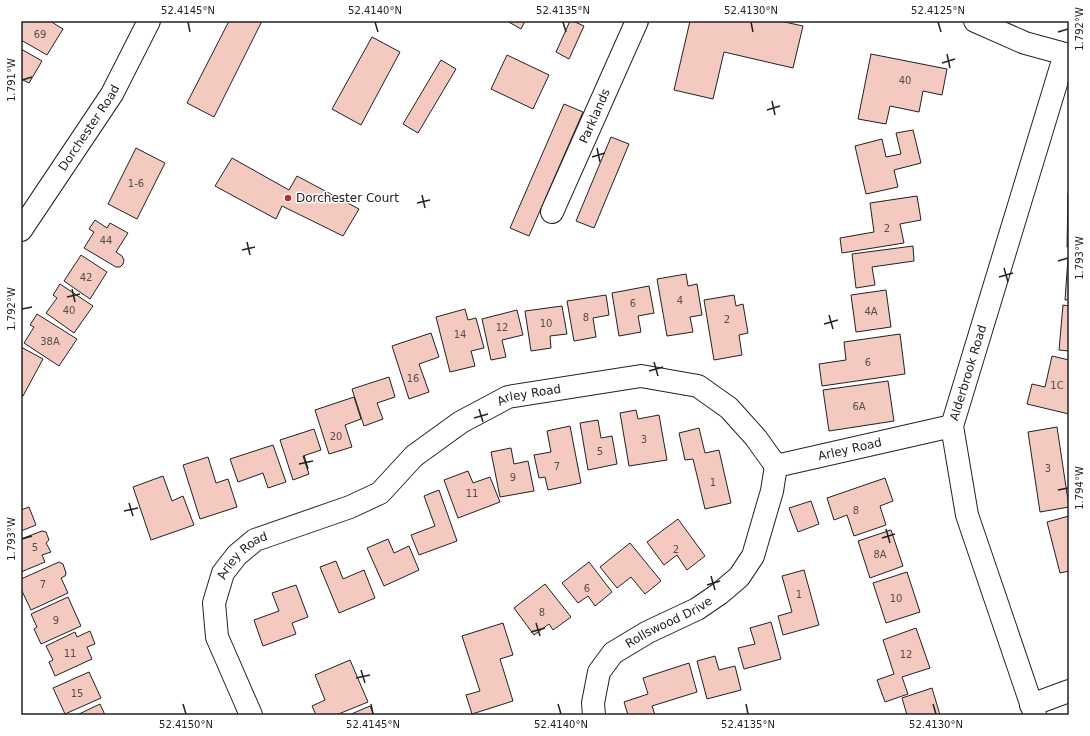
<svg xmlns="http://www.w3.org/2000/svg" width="1090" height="736" font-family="'DejaVu Sans',sans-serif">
  <rect width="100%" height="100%" fill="#fff"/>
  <path fill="#f3c9c0" stroke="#222" d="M 21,21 L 50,21 L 63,29 L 47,55 L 21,40 Z
    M 229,21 L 262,21 L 214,117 L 187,103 Z
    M 507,21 L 525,21 L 521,29 Z
    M 570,21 L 573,21 L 584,26 L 569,59 L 556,52 Z
    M 690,21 L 780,21 L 803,26 L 793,68 L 724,52 L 713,99 L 674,90 Z
    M 372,37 L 400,52 L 361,125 L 332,109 Z
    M 21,49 L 42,61 L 29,83 L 21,79 Z
    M 871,54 L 947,69 L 942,95 L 923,91 L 919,112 L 890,106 L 886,124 L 858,119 Z
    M 507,55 L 549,75 L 533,109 L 491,89 Z
    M 441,60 L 456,69 L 418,133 L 403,124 Z
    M 564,104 L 583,112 L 529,236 L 510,228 Z
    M 913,130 L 921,163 L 894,170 L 898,187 L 866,194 L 855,146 L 882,139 L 886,157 L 901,154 L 896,133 Z
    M 611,137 L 629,144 L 594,228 L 576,221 Z
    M 136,148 L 165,163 L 137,219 L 108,204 Z
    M 232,158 L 289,190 L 297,176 L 359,209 L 343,236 L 282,206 L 276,219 L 215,186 Z
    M 1068,194 L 1069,194 L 1069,247 L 1067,247 Z
    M 917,196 L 921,220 L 900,224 L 904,243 L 842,253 L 840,238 L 874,232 L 870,203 Z
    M 95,220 L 107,228 L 110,223 L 128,233 L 116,252 L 122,256 L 124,260 L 123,264 L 120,267 L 116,267 L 84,248 L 94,232 L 89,229 Z
    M 913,246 L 914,261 L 872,267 L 875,285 L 856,288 L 852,254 Z
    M 81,255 L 107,272 L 90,299 L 64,281 Z
    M 1068,258 L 1069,258 L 1069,300 L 1065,300 Z
    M 686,274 L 688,286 L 697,284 L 702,315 L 690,317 L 693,332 L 667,336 L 657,279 Z
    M 60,284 L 93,306 L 74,333 L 46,313 L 57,298 L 53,295 Z
    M 649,286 L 654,313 L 638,316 L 641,332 L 619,336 L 612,293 Z
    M 886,290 L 891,327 L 856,332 L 851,295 Z
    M 606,295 L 609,315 L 593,318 L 596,337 L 574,341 L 567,301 Z
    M 734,295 L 736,306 L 743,304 L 748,333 L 739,335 L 742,355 L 714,360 L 704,300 Z
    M 1063,305 L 1069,306 L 1069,351 L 1059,350 Z
    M 562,306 L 567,334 L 550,336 L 551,348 L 531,351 L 525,311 Z
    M 465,309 L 468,320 L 476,318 L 484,348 L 471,351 L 475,366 L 450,372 L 436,317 Z
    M 517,310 L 523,335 L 502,340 L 506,357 L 491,360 L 482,319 Z
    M 37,314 L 77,339 L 59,366 L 24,343 L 34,327 L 30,325 Z
    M 431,333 L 439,357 L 419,364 L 429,392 L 409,399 L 392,346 Z
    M 900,334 L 905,374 L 822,386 L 819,364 L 846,360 L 844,342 Z
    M 21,347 L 43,359 L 23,396 L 21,395 Z
    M 1052,356 L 1069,360 L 1069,414 L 1027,404 L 1032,384 L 1045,387 Z
    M 389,377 L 395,397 L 377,403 L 383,419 L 364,426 L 352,389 Z
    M 888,381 L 894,421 L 829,431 L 823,390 Z
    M 354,397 L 361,419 L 345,425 L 352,447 L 329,454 L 315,410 Z
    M 636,410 L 638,419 L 659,415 L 667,460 L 629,466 L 620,413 Z
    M 598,420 L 601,438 L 612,436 L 617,464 L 588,470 L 580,423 Z
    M 570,426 L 581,483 L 548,490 L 545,477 L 539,478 L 534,455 L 551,452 L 547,431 Z
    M 1057,427 L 1069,507 L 1040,512 L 1028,432 Z
    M 699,428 L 705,453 L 719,450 L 731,503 L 705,509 L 693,459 L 685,460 L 679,433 Z
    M 314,429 L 321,450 L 303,456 L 309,474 L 293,480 L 280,440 Z
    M 273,445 L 286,482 L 268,488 L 263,473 L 238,482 L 230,459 Z
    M 511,448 L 514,464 L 528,461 L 534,491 L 500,497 L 491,452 Z
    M 208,457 L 216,483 L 228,479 L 237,507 L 200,519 L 183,465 Z
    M 468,471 L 473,483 L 490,477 L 500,502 L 458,518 L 444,480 Z
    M 163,476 L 172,501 L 183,496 L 194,525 L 151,540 L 133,487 Z
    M 885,478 L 893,501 L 880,506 L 886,525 L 854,536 L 847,515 L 834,520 L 827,498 Z
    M 439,490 L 457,541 L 419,555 L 411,535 L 435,526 L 424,496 Z
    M 811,501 L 819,524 L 798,532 L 789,508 Z
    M 29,507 L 36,525 L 21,531 L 21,510 Z
    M 1069,516 L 1069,571 L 1060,573 L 1047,522 Z
    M 678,519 L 705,556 L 687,570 L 677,555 L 664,565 L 647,542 Z
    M 891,530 L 903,566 L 870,578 L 858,541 Z
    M 42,531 L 46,532 L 49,540 L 46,543 L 51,552 L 42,555 L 45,562 L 21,572 L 21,539 Z
    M 388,539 L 394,553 L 409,546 L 419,570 L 384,586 L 367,548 Z
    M 630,543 L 661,581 L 645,594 L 631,577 L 617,588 L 600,567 Z
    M 336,561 L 343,579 L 364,570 L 375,598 L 339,613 L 320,567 Z
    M 59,562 L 63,564 L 66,573 L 65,576 L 61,578 L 68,593 L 31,610 L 21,589 L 21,579 Z
    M 589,562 L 612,592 L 595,606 L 588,596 L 578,603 L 562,583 Z
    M 804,570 L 819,625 L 783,635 L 778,616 L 792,612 L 782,576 Z
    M 907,572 L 920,612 L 886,623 L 873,583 Z
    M 545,584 L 571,617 L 553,630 L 549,624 L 534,635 L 514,608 Z
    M 296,585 L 308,617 L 292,623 L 296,634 L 263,646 L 254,620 L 279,611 L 272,593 Z
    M 68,597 L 81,626 L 41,644 L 34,629 L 37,627 L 31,614 Z
    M 771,622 L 781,659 L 744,669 L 738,648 L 755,644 L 750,628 Z
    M 503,623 L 513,655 L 500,659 L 513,701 L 472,714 L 466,695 L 480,691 L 462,636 Z
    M 916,628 L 930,668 L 902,677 L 908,694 L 885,702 L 877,680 L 894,674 L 883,640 Z
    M 90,631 L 95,644 L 87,647 L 92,659 L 55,676 L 49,662 L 53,660 L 46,646 L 75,632 L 77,637 Z
    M 715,656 L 719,670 L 735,666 L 741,690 L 707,699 L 697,661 Z
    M 350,660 L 368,702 L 336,715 L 316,715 L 312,706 L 325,700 L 315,675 Z
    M 689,663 L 697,692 L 652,706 L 655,715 L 628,715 L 624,702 L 648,694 L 643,678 Z
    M 89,672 L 101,698 L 65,714 L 53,688 Z
    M 932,688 L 940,715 L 907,715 L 902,698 Z
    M 100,704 L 105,715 L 77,715 Z
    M 370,706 L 374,715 L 349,715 Z"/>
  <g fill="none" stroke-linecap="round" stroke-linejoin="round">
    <defs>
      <g id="minor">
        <path id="s1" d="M 552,212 L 637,21"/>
        <path id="s2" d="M 21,230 L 112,94 L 149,21"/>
        <path d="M 1031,705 L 1069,691"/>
        <path id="s3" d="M 251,715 L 217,637 L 214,603 L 223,573 L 237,555 L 255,540 L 350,507 L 380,493 L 414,456 L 461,422 L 508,397 L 641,376 L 698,386 L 729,408 L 756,438 L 776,466 L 952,426"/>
        <path id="s4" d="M 594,715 L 593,703 L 599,672 L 613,653 L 648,632 L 697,609 L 719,594 L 739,577 L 753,556 L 772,491 L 776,466"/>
        <path id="s5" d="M 1035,715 L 967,515 L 952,426 L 1065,54"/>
      </g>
      <path id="major" d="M 975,21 L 1025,43 L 1069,55"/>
    </defs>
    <use href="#minor" stroke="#222" stroke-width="24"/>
    <use href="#major" stroke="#222" stroke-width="24"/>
    <use href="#minor" stroke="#fff" stroke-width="22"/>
    <use href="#major" stroke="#fff" stroke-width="22"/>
  </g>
  <path fill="none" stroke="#222" stroke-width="1.5" d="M 188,22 L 190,32M 375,22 L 378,32M 563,22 L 566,32M 751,22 L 753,32M 938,22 L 941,32M 1058,32 L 1068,29M 947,54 L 950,68M 942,63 L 955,59M 22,80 L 32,77M 772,101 L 775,115M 767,110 L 780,106M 597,148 L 600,162M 592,157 L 605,153M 422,195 L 425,208M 417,203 L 430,200M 247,242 L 250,255M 242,250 L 255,247M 1058,261 L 1068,258M 1004,268 L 1008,282M 999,277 L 1013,273M 72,289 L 75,302M 67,297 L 80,294M 22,309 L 32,307M 829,315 L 833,329M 824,324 L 838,320M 654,362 L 658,376M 649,371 L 663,367M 479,409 L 483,422M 474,418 L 488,414M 304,456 L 308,469M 299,464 L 313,461M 1058,490 L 1068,488M 129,503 L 133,516M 124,511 L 138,508M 886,529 L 890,543M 882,538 L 895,534M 22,539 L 32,536M 711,576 L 715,590M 707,585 L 720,581M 536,623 L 540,636M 531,632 L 545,628M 361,670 L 365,683M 356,678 L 370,675M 183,704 L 186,714M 371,704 L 373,714M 558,704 L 561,714M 746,704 L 748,714M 933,704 L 936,714"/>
  <circle fill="#c62828" stroke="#fff" stroke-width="1.5" cx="288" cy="198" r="4"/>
  <g text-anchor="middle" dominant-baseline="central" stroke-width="3" stroke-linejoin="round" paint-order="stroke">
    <g font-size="10" fill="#564c4a">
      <text x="40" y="34">69</text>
      <text x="905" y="80">40</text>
      <text x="136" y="183">1-6</text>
      <text x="887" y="228">2</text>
      <text x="106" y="240">44</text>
      <text x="86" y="277">42</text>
      <text x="680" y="300">4</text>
      <text x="633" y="303">6</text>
      <text x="69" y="310">40</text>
      <text x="871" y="311">4A</text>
      <text x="586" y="317">8</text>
      <text x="727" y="319">2</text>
      <text x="546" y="323">10</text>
      <text x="502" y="327">12</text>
      <text x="460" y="334">14</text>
      <text x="50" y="341">38A</text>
      <text x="868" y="362">6</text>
      <text x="413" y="378">16</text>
      <text x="1057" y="385">1C</text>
      <text x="859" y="406">6A</text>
      <text x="336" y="436">20</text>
      <text x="644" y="439">3</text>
      <text x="600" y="451">5</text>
      <text x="557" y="466">7</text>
      <text x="1048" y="468">3</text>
      <text x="513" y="477">9</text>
      <text x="713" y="482">1</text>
      <text x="472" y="493">11</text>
      <text x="856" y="510">8</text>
      <text x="35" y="547">5</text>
      <text x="676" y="549">2</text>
      <text x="880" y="554">8A</text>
      <text x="43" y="584">7</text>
      <text x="587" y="588">6</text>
      <text x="799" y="594">1</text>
      <text x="896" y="598">10</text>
      <text x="542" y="612">8</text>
      <text x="56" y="620">9</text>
      <text x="70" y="653">11</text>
      <text x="906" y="654">12</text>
      <text x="77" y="693">15</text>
    </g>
    <g font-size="12" fill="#222" stroke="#fff">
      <text stroke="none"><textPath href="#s1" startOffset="105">Parklands</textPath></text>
      <text stroke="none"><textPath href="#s2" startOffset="123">Dorchester Road</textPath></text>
      <text stroke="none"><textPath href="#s5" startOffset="357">Alderbrook Road</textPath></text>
      <text stroke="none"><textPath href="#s3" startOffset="513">Arley Road</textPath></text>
      <text stroke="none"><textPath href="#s3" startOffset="873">Arley Road</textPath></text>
      <text stroke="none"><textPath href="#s3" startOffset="177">Arley Road</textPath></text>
      <text stroke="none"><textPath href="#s4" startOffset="131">Rollswood Drive</textPath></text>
    </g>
    <g font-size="12" fill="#222" stroke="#fff" text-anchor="start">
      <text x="296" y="198">Dorchester Court</text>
    </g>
  </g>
  <rect width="1090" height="736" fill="none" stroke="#ffffff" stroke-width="44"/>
  <rect x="22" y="22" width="1046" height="692" fill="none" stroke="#222" stroke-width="1.5"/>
  <g font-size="10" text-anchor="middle" fill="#222">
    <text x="188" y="14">52.4145°N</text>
    <text x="375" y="14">52.4140°N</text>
    <text x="563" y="14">52.4135°N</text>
    <text x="751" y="14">52.4130°N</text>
    <text x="938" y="14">52.4125°N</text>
    <text transform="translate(1079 29) rotate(-90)" y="4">1.792°W</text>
    <text transform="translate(11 80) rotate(-90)" y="4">1.791°W</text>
    <text transform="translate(1079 258) rotate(-90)" y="4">1.793°W</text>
    <text transform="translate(11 309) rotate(-90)" y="4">1.792°W</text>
    <text transform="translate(1079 488) rotate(-90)" y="4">1.794°W</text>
    <text transform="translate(11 539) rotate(-90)" y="4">1.793°W</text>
    <text x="186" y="728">52.4150°N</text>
    <text x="373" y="728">52.4145°N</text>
    <text x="561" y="728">52.4140°N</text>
    <text x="748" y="728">52.4135°N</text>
    <text x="936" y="728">52.4130°N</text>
  </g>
</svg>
